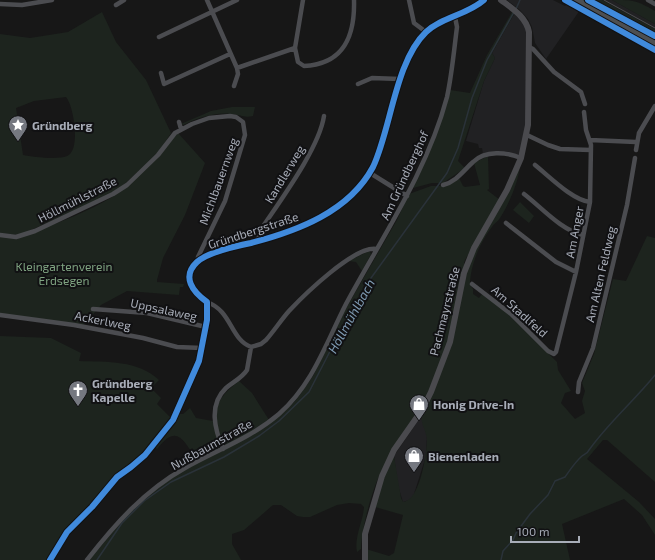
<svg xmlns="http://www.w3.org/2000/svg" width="655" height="560" font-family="'Exo 2',sans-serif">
  <rect width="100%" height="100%" fill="#171717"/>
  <path fill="#212123" d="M 507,0 L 553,0 L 565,6 L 568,3 L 580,10 L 546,59 L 535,43 L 532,27 L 528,19 L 520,10 Z
    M 602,0 L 612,0 L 655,24 L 655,29 Z
    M 514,14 L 522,21 L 527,28 L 525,129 L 521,150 L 518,155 L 505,151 L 483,154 L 482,148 L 479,148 L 478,144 L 466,141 L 484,81 L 495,58 L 492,53 Z
    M 422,415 L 427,436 L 426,456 L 413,497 L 410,500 L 403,502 L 398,486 L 394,456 Z"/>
  <path fill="#1d241e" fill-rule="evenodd" d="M 594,0 L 602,0 L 655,29 L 655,33 Z
    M 612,0 C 634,0 636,0 655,11 L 655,24 Z
    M 102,12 L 116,42 L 146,80 L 171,133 L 158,153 L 117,191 L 20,235 L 0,234 L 0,34 L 30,38 L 68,32 ZM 66,97 C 74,106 81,151 67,156 C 58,160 33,157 23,155 L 16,108 L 34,101 Z
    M 512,12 L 514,14 L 492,53 L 495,58 L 484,81 L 458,161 L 465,168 L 443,183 L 432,183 L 413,188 L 450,90 L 470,93 L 487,55 Z
    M 232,107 L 255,107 L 253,116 C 244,118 241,115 232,114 C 215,112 198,118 183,125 L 181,124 L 211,111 Z
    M 178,133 L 205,163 L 185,215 L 163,258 L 157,280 L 157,282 L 184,284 L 183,287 L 180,287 L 179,295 L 127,291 L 101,305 L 83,326 L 0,314 L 0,236 C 21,241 102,207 119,192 C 140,174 158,153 178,133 Z
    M 488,156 L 489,189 L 487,190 L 500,200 L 465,260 L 464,263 L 467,271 L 470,261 L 520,166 C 518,183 509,204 500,218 C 498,222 494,223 492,227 C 480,242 470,266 470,285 L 473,289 L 473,294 L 479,298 L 482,294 L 499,305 L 557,362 L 558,370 L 571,391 L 565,393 L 561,403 L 575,419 L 585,413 L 582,401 L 585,391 L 582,383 L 594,354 L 613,279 L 626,281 L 647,236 L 655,238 L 655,482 L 607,440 L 603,440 L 587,459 L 639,502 L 655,519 L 655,535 L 642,515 L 624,499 L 562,524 L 570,560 L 367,560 L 366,549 L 389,556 L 394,553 L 403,515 L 375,507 L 383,480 L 394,456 L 401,498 L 403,502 C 420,501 427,453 427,439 C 426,430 420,423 422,415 C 410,431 395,447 385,464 C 373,485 362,525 361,549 L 357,552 C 354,537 363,522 364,507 L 361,504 L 349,503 L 337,505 L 310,517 L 303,517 L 297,516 L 281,505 L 273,505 L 244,530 L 232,534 L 232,544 L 241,560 L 89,560 L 134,507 L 162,485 L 187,468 L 249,437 L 284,412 L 296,400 L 313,376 L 344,312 L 397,220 L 409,194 L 431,186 L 442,186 L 459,178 L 463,186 L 465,187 L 480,185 L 474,163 Z
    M 520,202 L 534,216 L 529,223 L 513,210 Z
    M 367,252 L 370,252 L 371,254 L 362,271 L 356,262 L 349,261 Z
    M 0,336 L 51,338 L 81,353 L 79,361 C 107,362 138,360 159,380 L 151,388 L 161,398 L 157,404 L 172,419 L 155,442 L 130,467 L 116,475 L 88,510 L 64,532 L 48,560 L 0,560 Z
    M 239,381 L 252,393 L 269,420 L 228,446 L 223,444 C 210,414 214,400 239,381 Z
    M 190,408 L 196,418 L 213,421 L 220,448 L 197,460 C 183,440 177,423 157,449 L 155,447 L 178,414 L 183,414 Z"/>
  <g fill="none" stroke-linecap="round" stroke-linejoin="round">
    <path stroke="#2a3239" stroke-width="1.5" d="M 516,9 L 520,0
      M 97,560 L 122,523 L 144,501 L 171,482 L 224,457 L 259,436 L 279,421 L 309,392 L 341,330 L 371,278 L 447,173 L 458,148 L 472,98 L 487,60 L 514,12
      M 501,560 L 503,551 L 513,540 L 516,533 L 530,514 L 548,495 L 555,481 L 565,477 C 570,470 575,462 582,456 C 585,454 588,453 589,450 C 608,423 634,401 655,375"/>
    <path stroke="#4b4c50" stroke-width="4.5" d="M 207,0 L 237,68 L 295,48
      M 303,0 L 295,48 L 298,62 L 304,66 C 344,64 355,36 354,0
      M 409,0 L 414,23 L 426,32
      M 648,0 L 655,4
      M 0,4 L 22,5 L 52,0
      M 116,5 L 124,0
      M 159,37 L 237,0
      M 529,47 L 533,49 L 554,72 L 581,92 L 585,104
      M 161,73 L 164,84 L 230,54
      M 358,84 L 372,78 L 400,79
      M 234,86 L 238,74 L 237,68
      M 179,122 L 181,129
      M 527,135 L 548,145 L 560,149 L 591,150
      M 590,140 L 636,142
      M 636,150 L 639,133 L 655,106
      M 535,165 C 549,176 572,200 590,202
      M 370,173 L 407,196
      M 443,185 C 456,182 464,170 473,162 C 485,150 507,152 521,158
      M 524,194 C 541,207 562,231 583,235
      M 506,223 L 556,262 L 576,272
      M 0,235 L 16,237 L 35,231 L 113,194 L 127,185 L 158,155 L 175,133 L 192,124 L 209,118 L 230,116 L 236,117 L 243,122 L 245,135 L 225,201 L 198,257 L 198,261
      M 258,241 L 260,231 C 279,202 319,149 324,116
      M 472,284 L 511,314 L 548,351 L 554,354 L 556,352 L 576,272 L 590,202 L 591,145 L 586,130 L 584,112
      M 207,302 C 232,311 230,339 251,347 L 247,370 C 242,378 233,382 226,388 C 208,405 215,430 223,449
      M 93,309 L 147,313 L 206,327
      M 0,315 L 74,325 L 143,338 L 177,347 L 202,348
      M 251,347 L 261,344 L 266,340 C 274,331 281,320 289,311 C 304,295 354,246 376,249
      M 578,392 L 579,382 L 593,348 L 627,205 L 635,158
      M 50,560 L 67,532 L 92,507 L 117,477 L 131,467 L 145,455 L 173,420 L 199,361 L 207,320 L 207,302 C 193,292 181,277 197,262 C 208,252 236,246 251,243 C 297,231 349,212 373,167 C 391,129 395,62 426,32 C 442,17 467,15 484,0
      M 87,560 C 115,524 144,491 185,468 C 217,450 251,438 279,414 C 313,384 326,343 346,304 C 382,237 427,172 447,97 C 452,74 454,50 457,27 L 455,17"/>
    <path stroke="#4a4a4e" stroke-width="6" d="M 365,560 L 365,534 L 382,476 L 394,450 L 422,410 L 431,392 L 450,342 L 464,273 L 474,248 L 507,190 L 521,158 L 528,125 L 529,32 C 526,17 513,9 501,0"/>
    <path stroke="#4d4f52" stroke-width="7" d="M 576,0 L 655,44
      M 588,0 L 655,36"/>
    <path stroke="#4b4c4f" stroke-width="1" d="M 604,0 L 655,28"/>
    <defs>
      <path id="cycleway" d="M 565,0 L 655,50
        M 588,0 L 655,36
        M 50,560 L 67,532 L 92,507 L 117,477 L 131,467 L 145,455 L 173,420 L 199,361 L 207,320 L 207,302 C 193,292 181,277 197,262 C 208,252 236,246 251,243 C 297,231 349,212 373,167 C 391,129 395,62 426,32 C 442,17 467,15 484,0"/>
    </defs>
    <use href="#cycleway" stroke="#111113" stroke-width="8"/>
    <use href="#cycleway" stroke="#408adc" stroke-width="6"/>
  </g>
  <defs>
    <symbol id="sight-pin" viewBox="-11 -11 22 30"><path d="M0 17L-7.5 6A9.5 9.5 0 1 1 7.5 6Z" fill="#757880" stroke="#111113"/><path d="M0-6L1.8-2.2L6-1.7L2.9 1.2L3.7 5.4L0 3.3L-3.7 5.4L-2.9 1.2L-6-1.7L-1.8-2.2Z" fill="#fff"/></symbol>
    <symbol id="church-pin" viewBox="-11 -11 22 30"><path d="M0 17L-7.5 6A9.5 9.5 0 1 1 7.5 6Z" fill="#757880" stroke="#111113"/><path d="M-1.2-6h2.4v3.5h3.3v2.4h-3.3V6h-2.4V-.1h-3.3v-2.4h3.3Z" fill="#fff"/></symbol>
    <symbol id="shop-pin" viewBox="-11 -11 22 30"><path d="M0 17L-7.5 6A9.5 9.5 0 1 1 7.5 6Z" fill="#757880" stroke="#111113"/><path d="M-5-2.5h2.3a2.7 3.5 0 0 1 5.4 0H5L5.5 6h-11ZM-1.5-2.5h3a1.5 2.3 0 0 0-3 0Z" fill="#fff"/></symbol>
  </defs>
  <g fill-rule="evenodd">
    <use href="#sight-pin" x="7" y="114" width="22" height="30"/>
    <use href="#church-pin" x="67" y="379" width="22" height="30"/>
    <use href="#shop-pin" x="408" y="393" width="22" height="30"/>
    <use href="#shop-pin" x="403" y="445" width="22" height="30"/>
  </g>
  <g text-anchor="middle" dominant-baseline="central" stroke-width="4" stroke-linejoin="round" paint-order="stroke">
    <g font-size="12" font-weight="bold" fill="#a8adb8" stroke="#111113" text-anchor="start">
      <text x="32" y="125">Gründberg</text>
      <text x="92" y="383">Gründberg<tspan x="92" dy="14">Kapelle</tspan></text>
      <text x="433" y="404">Honig Drive-In</text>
      <text x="428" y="456">Bienenladen</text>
    </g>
    <g font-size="12" fill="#a8adb8" stroke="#111113">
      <text transform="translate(284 174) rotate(-59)">Kandlerweg</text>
      <text transform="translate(404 175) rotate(-65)">Am Gründberghof</text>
      <text transform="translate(218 181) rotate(-70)">Michlbauernweg</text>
      <text transform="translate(77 199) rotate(-27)">Höllmühlstraße</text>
      <text transform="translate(253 230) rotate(-18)">Gründbergstraße</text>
      <text transform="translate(574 232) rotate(-79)">Am Anger</text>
      <text transform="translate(600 274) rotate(-77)">Am Alten Feldweg</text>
      <text transform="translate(164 309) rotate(12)">Uppsalaweg</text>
      <text transform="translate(444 311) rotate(-76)">Pachmayrstraße</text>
      <text transform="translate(520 311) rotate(42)">Am Stadlfeld</text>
      <text transform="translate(103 320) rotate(11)">Ackerlweg</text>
      <text transform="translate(211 444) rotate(-29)">Nußbaumstraße</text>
    </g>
    <g font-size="12" fill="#7fa381" stroke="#111113">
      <text x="64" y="266">Kleingartenverein<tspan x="64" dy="14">Erdsegen</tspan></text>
    </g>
    <g font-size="13" font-style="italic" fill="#7f9bb3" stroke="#111113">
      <text transform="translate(351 316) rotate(-61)">Höllmühlbach</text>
    </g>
  </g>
  <path d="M511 536v6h68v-6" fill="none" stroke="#a8adb8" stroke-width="2"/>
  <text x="517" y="536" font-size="12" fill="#a8adb8" stroke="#111113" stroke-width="3" paint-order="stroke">100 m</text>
</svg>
